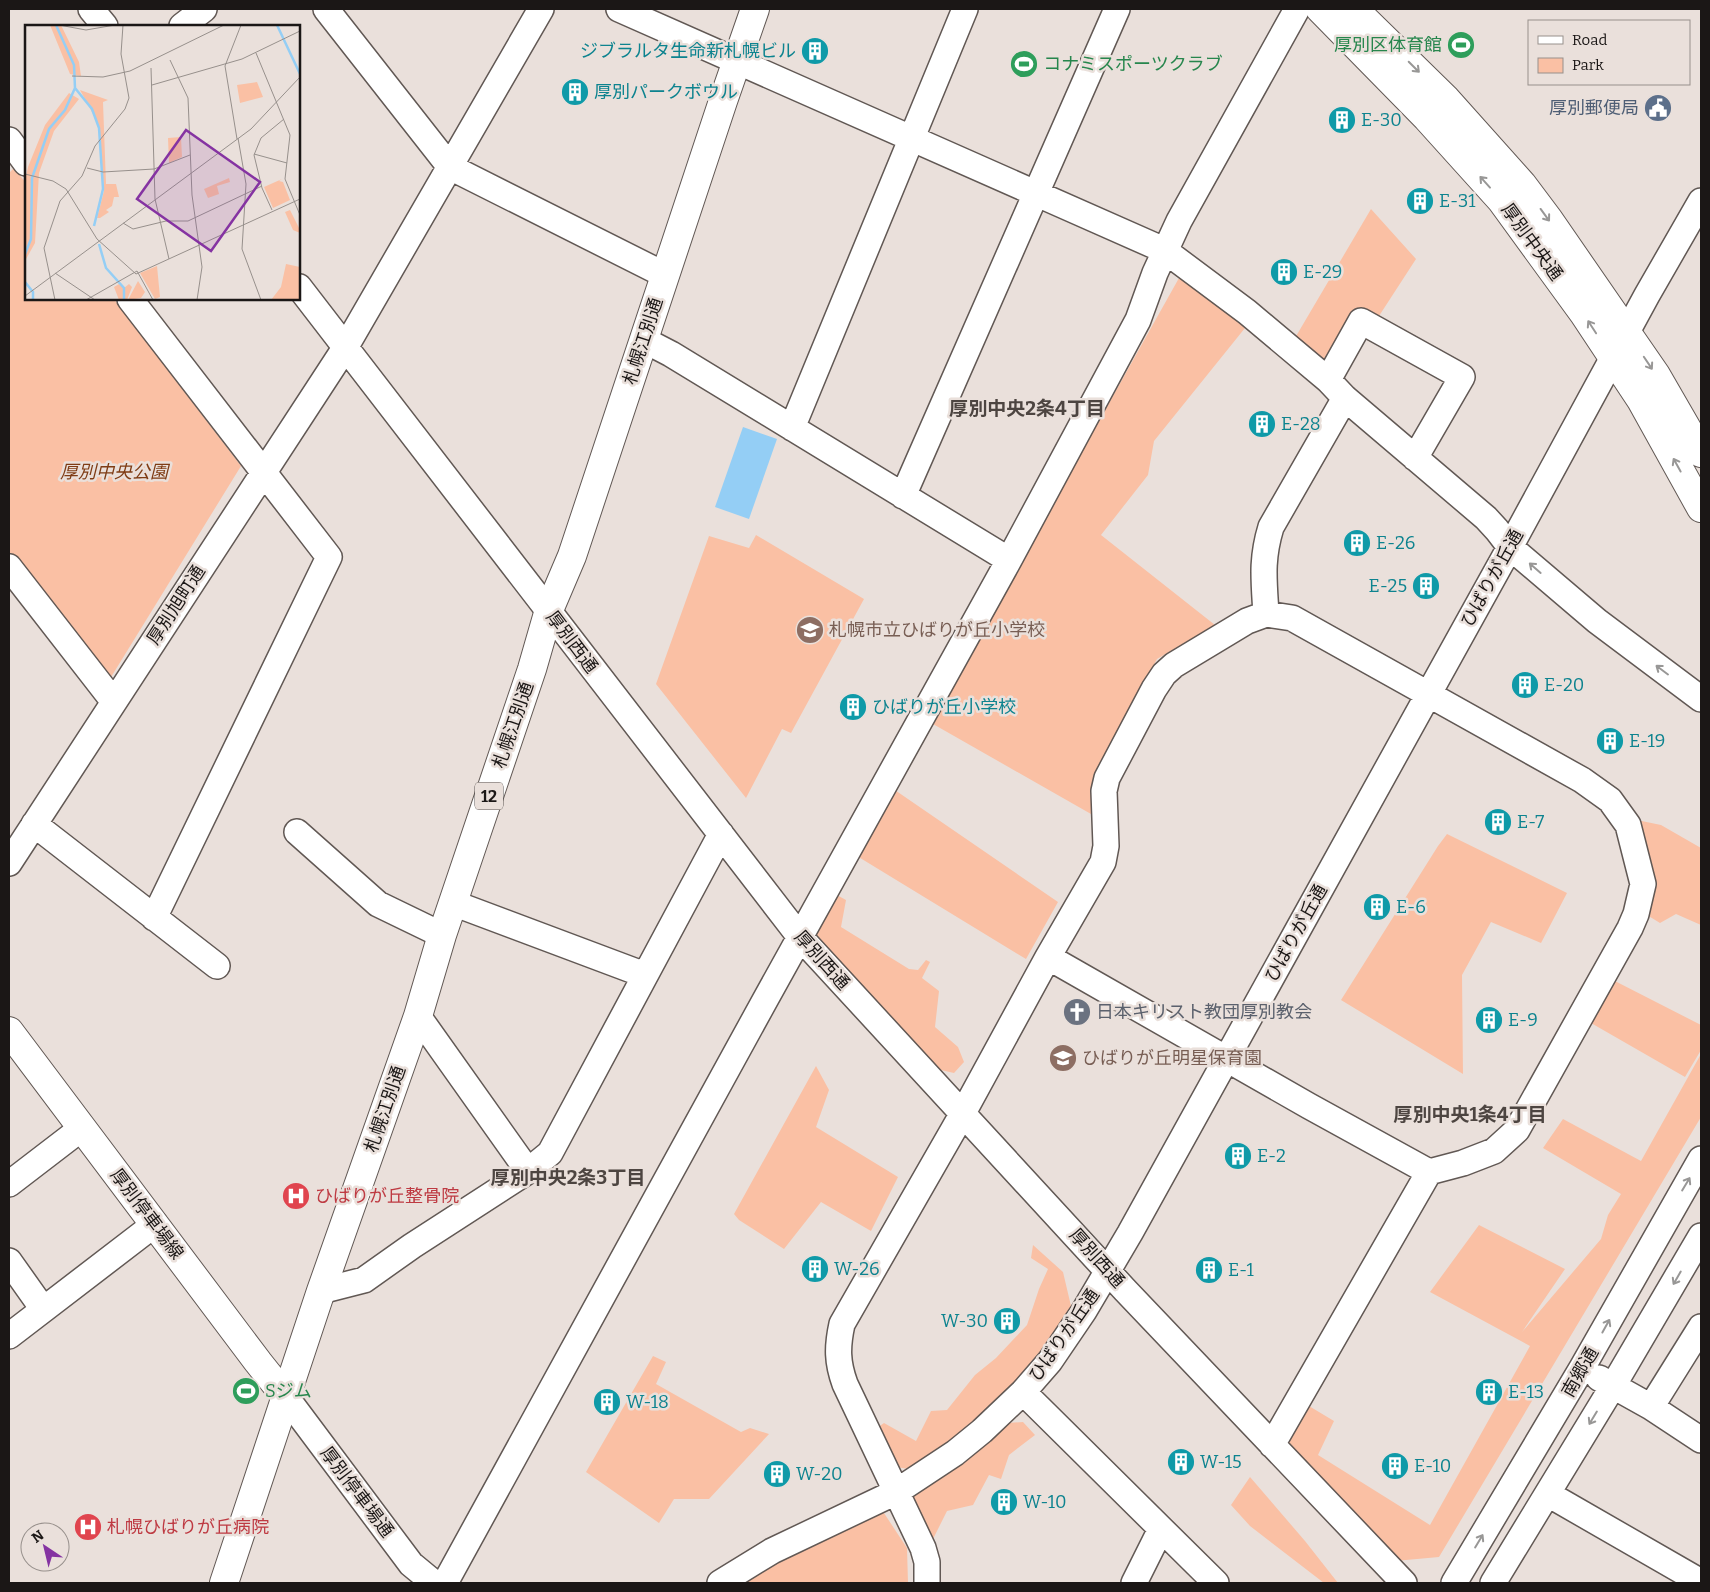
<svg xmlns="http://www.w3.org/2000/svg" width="1710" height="1592" font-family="Bitter,'Noto Sans JP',serif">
  <rect width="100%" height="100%" fill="#eae0db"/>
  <path fill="#fac0a4" d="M 14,168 L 26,183 L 26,299 L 114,299 L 241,466 L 108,682 L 9,554 L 9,173 Z
    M 1371,209 L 1416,259 L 1379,316 L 1356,320 L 1327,373 L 1292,343 Z
    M 1186,277 L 1245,328 L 1154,441 L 1148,475 L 1101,535 L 1215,625 L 1157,659 L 1093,776 L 1091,814 L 933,724 L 1006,587 L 1179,278 Z
    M 756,535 L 864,599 L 791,733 L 782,729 L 746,798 L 656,684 L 709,536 L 749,548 Z
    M 889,786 L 1058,902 L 1026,959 L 852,853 Z
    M 1632,819 L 1661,825 L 1701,848 L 1701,925 L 1676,914 L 1660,923 L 1642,912 Z
    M 1447,834 L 1567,893 L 1541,943 L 1491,922 L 1462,975 L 1463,1074 L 1341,1000 L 1438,846 Z
    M 826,889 L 846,900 L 841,927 L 909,969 L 918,970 L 926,960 L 930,962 L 922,978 L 939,991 L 935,1027 L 958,1047 L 964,1062 L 954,1073 L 932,1068 L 818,941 L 814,924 Z
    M 1609,978 L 1701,1025 L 1701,1050 L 1685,1077 L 1584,1019 Z
    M 1701,1054 L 1701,1117 L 1439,1557 L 1395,1561 L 1280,1444 L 1304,1403 L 1334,1421 L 1318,1455 L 1430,1525 L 1530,1346 L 1430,1292 L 1479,1225 L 1565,1269 L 1522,1332 L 1601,1239 L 1608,1215 L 1621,1194 L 1543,1148 L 1563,1119 L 1641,1161 Z
    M 816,1066 L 829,1090 L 816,1127 L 898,1177 L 871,1231 L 821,1202 L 784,1249 L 739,1220 L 734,1214 Z
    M 1033,1245 L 1063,1272 L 1071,1306 L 1043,1353 L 986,1418 L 915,1470 L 884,1465 L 874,1430 L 884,1423 L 916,1441 L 931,1411 L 947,1410 L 975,1375 L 996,1358 L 1027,1325 L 1039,1289 L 1048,1269 L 1031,1258 Z
    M 653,1356 L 666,1362 L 656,1384 L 741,1432 L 750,1428 L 769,1434 L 709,1499 L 674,1499 L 659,1523 L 586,1472 Z
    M 1023,1422 L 1035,1435 L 1009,1455 L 1001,1479 L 989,1475 L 973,1505 L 947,1511 L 928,1549 L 902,1494 L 992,1424 Z
    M 1250,1477 L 1305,1541 L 1338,1583 L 1324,1583 L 1250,1526 L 1231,1505 Z
    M 880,1507 L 907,1548 L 908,1583 L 728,1583 Z"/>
  <path fill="#94cef5" d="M 743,427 L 777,439 L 749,519 L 715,507 Z"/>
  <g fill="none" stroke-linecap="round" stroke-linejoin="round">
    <defs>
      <path id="minor" d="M 91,9 L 105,26
        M 326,9 L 450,167 L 665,275
        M 619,9 L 1164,250 L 1247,312 L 1328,380 L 1345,398 L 1486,518 L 1497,530 L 1510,547 L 1597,621 L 1701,699
        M 182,26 L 204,9
        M 9,140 L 26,163
        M 299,287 L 800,937 L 1125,1290 L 1404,1583
        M 130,299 L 329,557 L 154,918
        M 644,340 L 671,354 L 1009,560
        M 1328,380 L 1361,321 L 1462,377 L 1415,458
        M 792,428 L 965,9
        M 903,496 L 1117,9
        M 9,567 L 114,702
        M 1266,614 C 1264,580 1261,560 1271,527 L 1345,398
        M 34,824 L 217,966
        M 297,832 L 378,904 L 442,935
        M 9,863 L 345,348 L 541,9
        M 453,903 L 645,975
        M 418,1016 L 528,1171
        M 9,1184 L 82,1128
        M 9,1261 L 43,1309
        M 321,1291 L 364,1280 L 412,1246 L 528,1171 L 550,1153 L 721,834
        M 9,1336 L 155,1224
        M 1599,1378 L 1651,1407 L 1701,1440
        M 1023,1392 L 1216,1583
        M 286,1397 L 411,1564 L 434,1583
        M 1651,1407 L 1701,1327
        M 1272,1445 L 1429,1172
        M 1548,1494 L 1701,1582
        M 445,1583 L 764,1002 L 1009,560 L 1138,320 L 1155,273 L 1179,221 L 1297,9
        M 720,1583 L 772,1551 L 896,1492 L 955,1453 L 982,1431 L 1023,1392 L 1050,1361 L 1084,1311 L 1130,1233 L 1510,547 L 1647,295 L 1701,201
        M 927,1583 L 927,1562 L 923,1548 L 845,1384 C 837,1362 837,1347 842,1324 L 963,1113 L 1048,957 L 1103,862 L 1106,846 L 1104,791 L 1107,778 L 1154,689 L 1164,674 L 1174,665 L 1247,621 L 1266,614 L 1292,618 L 1582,780 L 1610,800 L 1628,825 L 1643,884 L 1636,914 L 1630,928 L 1517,1130 L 1494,1151 L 1463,1163 L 1429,1172 L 1309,1106 L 1048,957
        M 1134,1583 L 1161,1529
        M 1454,1583 L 1582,1368 L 1701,1159
        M 1493,1583 L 1613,1386 L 1701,1236"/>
      <path id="major" d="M 1320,9 L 1427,118 L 1501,200 L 1584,314 L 1641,400 L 1701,508
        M 1354,9 L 1446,99 L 1522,184 L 1549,220 L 1656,375 L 1701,453
        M 9,1031 L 258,1362 L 286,1397"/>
      <path id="highway" d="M 224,1583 L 321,1291 L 418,1016 L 442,935 L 532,669 L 549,610 L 572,556 L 723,101 L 755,9"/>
    </defs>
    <use href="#minor" stroke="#615854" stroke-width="28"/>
    <use href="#major" stroke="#615854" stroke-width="30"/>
    <use href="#highway" stroke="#615854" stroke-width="30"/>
    <use href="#minor" stroke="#fff" stroke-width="25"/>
    <use href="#major" stroke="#fff" stroke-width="28"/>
    <use href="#highway" stroke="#fff" stroke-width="28"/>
  </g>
  <defs><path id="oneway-shaft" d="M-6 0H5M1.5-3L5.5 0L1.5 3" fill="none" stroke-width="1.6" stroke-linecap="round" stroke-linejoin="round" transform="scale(1.25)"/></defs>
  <g stroke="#989796">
    <use href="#oneway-shaft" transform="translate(1414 67) rotate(45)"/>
    <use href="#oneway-shaft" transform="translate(1485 182) rotate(-132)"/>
    <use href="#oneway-shaft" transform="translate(1545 215) rotate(54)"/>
    <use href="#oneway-shaft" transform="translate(1592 327) rotate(-123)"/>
    <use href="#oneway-shaft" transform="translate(1648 363) rotate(56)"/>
    <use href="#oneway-shaft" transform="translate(1677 465) rotate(-119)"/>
    <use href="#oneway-shaft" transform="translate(1535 568) rotate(-139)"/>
    <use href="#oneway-shaft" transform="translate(1662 670) rotate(-143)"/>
    <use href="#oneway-shaft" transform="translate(1686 1184) rotate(-59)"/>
    <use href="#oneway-shaft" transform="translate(1677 1278) rotate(120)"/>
    <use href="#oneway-shaft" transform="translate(1606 1326) rotate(-61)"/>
    <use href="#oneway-shaft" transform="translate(1593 1418) rotate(121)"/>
    <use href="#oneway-shaft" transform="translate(1479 1541) rotate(-59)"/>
  </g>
  <defs>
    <symbol id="stadium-disc" viewBox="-11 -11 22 22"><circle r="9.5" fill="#2e9e5b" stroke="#eae0db"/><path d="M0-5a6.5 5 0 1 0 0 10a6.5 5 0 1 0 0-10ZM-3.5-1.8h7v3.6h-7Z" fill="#fff"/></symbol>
    <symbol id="building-disc" viewBox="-11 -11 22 22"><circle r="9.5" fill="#0f9aa8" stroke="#eae0db"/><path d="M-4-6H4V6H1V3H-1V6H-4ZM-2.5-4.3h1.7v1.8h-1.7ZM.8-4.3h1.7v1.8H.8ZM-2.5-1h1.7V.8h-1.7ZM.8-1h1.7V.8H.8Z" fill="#fff"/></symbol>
    <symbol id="civic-disc" viewBox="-11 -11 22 22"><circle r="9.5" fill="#5c6f8a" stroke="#eae0db"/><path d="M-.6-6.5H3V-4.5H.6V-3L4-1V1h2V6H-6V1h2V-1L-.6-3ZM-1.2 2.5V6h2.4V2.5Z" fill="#fff"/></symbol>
    <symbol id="school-disc" viewBox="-11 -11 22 22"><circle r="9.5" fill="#8d6e63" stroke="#eae0db"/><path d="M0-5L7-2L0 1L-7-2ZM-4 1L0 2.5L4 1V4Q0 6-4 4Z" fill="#fff"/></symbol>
    <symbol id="church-disc" viewBox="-11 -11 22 22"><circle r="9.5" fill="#6b7280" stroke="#eae0db"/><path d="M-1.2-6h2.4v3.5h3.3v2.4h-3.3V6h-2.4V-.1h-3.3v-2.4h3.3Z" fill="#fff"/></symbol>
    <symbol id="hospital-disc" viewBox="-11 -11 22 22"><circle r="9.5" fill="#e0444e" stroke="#eae0db"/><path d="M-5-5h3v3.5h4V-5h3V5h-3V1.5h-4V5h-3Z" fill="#fff"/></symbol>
  </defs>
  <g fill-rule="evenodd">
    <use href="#stadium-disc" x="1445" y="29" width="32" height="32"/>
    <use href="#building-disc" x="799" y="35" width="32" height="32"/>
    <use href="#stadium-disc" x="1008" y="48" width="32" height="32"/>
    <use href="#building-disc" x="559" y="76" width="32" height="32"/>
    <use href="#civic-disc" x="1642" y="92" width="32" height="32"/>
    <use href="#building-disc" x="1326" y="104" width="32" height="32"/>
    <use href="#building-disc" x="1404" y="185" width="32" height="32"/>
    <use href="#building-disc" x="1268" y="256" width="32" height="32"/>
    <use href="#building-disc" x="1246" y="408" width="32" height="32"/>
    <use href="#building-disc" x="1341" y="527" width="32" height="32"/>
    <use href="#building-disc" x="1410" y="570" width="32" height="32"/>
    <use href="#school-disc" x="794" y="614" width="32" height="32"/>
    <use href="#building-disc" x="1509" y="669" width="32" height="32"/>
    <use href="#building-disc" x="837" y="691" width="32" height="32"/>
    <use href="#building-disc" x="1594" y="725" width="32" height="32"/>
    <use href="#building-disc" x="1482" y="806" width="32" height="32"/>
    <use href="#building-disc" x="1361" y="891" width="32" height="32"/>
    <use href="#church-disc" x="1061" y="996" width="32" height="32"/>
    <use href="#building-disc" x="1473" y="1004" width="32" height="32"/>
    <use href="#school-disc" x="1047" y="1042" width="32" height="32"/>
    <use href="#building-disc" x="1222" y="1140" width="32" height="32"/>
    <use href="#hospital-disc" x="280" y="1180" width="32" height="32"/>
    <use href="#building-disc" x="799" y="1253" width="32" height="32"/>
    <use href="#building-disc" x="1193" y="1254" width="32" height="32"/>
    <use href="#building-disc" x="991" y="1305" width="32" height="32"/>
    <use href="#stadium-disc" x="230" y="1375" width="32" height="32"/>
    <use href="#building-disc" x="1473" y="1376" width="32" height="32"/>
    <use href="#building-disc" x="591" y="1386" width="32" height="32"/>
    <use href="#building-disc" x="1165" y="1446" width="32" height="32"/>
    <use href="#building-disc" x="1379" y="1450" width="32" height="32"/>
    <use href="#building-disc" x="761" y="1458" width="32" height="32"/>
    <use href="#building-disc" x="988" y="1486" width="32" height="32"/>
    <use href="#hospital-disc" x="72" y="1511" width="32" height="32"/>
  </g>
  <g text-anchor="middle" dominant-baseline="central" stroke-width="5" stroke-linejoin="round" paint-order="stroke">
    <rect fill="#eae0db" stroke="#595351" stroke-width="1" x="475" y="782.5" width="28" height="27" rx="4"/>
    <g font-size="16" font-weight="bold" fill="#1b1716">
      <text x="489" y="796">12</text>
    </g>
    <g font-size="18" fill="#27864d" stroke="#eae0db" text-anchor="start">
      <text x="1442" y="45" text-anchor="end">厚別区体育館</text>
      <text x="1043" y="64">コナミスポーツクラブ</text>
      <text x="265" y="1391">Sジム</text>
    </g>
    <g font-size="18" fill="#0d838f" stroke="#eae0db" text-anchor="start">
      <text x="796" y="51" text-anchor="end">ジブラルタ生命新札幌ビル</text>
      <text x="594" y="92">厚別パークボウル</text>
      <text x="1361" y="120">E-30</text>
      <text x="1439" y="201">E-31</text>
      <text x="1303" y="272">E-29</text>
      <text x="1281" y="424">E-28</text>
      <text x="1376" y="543">E-26</text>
      <text x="1407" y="586" text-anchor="end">E-25</text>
      <text x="1544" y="685">E-20</text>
      <text x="872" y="707">ひばりが丘小学校</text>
      <text x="1629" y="741">E-19</text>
      <text x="1517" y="822">E-7</text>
      <text x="1396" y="907">E-6</text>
      <text x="1508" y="1020">E-9</text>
      <text x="1257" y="1156">E-2</text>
      <text x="834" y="1269">W-26</text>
      <text x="1228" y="1270">E-1</text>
      <text x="988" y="1321" text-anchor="end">W-30</text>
      <text x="1508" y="1392">E-13</text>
      <text x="626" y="1402">W-18</text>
      <text x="1200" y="1462">W-15</text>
      <text x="1414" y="1466">E-10</text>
      <text x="796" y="1474">W-20</text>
      <text x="1023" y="1502">W-10</text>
    </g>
    <g font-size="18" fill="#4e5e75" stroke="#eae0db" text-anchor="end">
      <text x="1639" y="108">厚別郵便局</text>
    </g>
    <g font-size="18" fill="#1b1716" stroke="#eae0db">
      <text transform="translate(1532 242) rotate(54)">厚別中央通</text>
      <text transform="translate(643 341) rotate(-72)">札幌江別通</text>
      <text transform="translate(1492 578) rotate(-61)">ひばりが丘通</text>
      <text transform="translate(176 605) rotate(-57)">厚別旭町通</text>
      <text transform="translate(572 642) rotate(53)">厚別西通</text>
      <text transform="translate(513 725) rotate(-71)">札幌江別通</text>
      <text transform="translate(1296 933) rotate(-61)">ひばりが丘通</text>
      <text transform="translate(822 960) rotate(48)">厚別西通</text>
      <text transform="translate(385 1109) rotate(-71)">札幌江別通</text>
      <text transform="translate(147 1214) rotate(53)">厚別停車場線</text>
      <text transform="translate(1097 1258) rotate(48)">厚別西通</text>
      <text transform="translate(1064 1335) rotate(-55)">ひばりが丘通</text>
      <text transform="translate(1580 1372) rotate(-60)">南郷通</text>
      <text transform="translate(357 1492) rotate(53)">厚別停車場通</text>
    </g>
    <g font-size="18" font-style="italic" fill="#7f3c15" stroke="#eae0db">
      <text x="114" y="472">厚別中央公園</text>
    </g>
    <g font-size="18" fill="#785e54" stroke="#eae0db" text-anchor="start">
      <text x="829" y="630">札幌市立ひばりが丘小学校</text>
      <text x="1082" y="1058">ひばりが丘明星保育園</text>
    </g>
    <g font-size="18" fill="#5b616d" stroke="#eae0db" text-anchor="start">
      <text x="1096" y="1012">日本キリスト教団厚別教会</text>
    </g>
    <g font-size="18" fill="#be3a42" stroke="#eae0db" text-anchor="start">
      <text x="315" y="1196">ひばりが丘整骨院</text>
      <text x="107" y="1527">札幌ひばりが丘病院</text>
    </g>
    <g font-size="19" font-weight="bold" fill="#4d4541" stroke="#eae0db">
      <text x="1027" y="408">厚別中央2条4丁目</text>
      <text x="1470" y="1114">厚別中央1条4丁目</text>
      <text x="568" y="1177">厚別中央2条3丁目</text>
    </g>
  </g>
  <g transform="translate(25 25)">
    <rect width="275" height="275" fill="#eae0db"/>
    <path d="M 25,0 L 36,0 L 54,37 L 56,51 L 45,49 ZM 232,57 L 238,72 L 215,78 L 212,60 ZM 55,65 L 83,75 L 78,77 L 81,159 L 91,159 L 94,172 L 89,172 L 87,181 L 81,185 L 84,187 L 75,193 L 72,193 L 79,166 L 74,100 ZM 44,68 L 54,74 L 29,106 L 14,148 L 10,218 L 0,236 L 0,156 L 3,142 L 20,100 ZM 156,112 L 157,132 L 144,138 L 143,113 ZM 204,153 L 205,157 L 192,161 L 194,169 L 183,173 L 179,164 ZM 257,154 L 254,156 L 258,157 L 265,175 L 248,183 L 239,162 ZM 265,185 L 275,205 L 275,208 L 268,205 L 260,187 ZM 261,239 L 275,242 L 275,275 L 246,275 L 256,262 ZM 132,241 L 135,272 L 130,274 L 115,248 ZM 113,256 L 120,267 L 116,273 L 103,275 ZM 94,259 L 99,263 L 104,259 L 107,262 L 102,275 L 94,275 L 89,262 Z" fill="#fac0a4"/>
    <path fill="none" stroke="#94cef5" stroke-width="2.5" d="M 252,0 L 275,49M 50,63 L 67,84 L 74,103 L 78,164 L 69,201M 74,219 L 81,243 L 99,263 L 99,275M 0,229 L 6,214 L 7,153 L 24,104 L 40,85 L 50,63 L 49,40 L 31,0M 0,257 L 8,267 L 8,275"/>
    <path fill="none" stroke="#97908c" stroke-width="1" d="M 34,0 L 61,5 L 90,0M 231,28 L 265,110 L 260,154 L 275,190M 145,35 L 163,73 L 167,170 L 177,242 L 172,275M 126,43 L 130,174M 47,51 L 78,52 L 105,46 L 199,0M 127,60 L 217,34 L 275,6M 213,113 L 221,159 L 217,224 L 236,275M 212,114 L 200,41 L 216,0M 229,129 L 262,138M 62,143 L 78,147 L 129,144 L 165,130M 0,149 L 28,156 L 41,164 L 72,214 L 111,249 L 275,174M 130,174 L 144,234M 247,185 L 237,163 L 229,130 L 236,113 L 259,94M 98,198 L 108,204 L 141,196 L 163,196 L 237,161M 30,248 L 70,275M 0,271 L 226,104 L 275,52M 30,275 L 19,223 L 35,176 L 57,151 L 70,121 L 100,84 L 104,73 L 96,29 L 98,0M 61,275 L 112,246 L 128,275"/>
    <path fill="#8533a2" fill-opacity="0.15" stroke="#8533a2" stroke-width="2.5" d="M 161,105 L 235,157 L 186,226 L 112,174 Z"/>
    <rect width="275" height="275" fill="none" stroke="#1b1716" stroke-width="2.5"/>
  </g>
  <rect width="1710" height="1592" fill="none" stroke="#1b1716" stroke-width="20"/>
  <rect x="1528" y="20" width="162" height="65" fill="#eae0db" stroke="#97908c"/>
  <rect x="1538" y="36" width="25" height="8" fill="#ffffff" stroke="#97908c"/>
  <text x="1572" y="45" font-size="15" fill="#1b1716">Road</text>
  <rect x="1538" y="58" width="25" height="15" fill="#fac0a4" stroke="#97908c"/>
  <text x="1572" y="70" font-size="15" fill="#1b1716">Park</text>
  <g transform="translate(45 1547) rotate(325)"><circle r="24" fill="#eae0db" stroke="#97908c"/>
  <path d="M0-4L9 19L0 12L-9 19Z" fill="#8533a2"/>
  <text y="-8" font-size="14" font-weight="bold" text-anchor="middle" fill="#1b1716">N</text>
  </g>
</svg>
